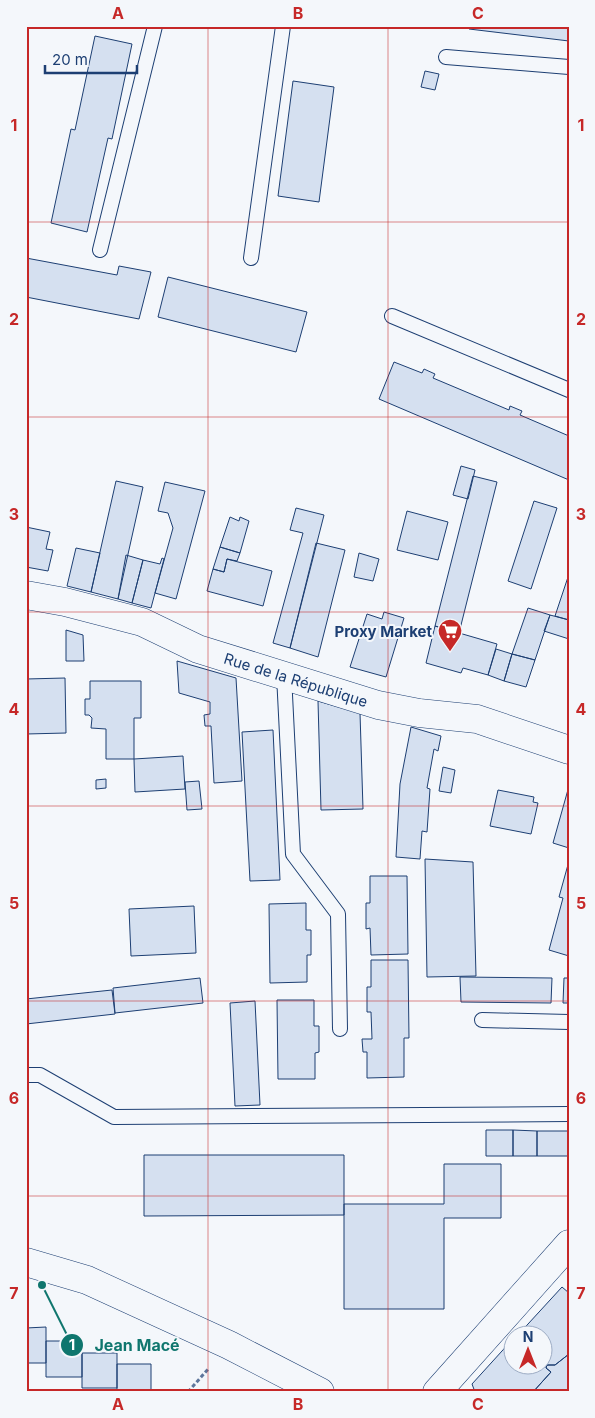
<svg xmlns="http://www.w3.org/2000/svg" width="595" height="1418" font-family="Inter,sans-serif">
  <rect width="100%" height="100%" fill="#f4f7fb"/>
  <path fill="#d5e0f0" stroke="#1d3f73" d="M 470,26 L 569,26 L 569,41 L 469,29 Z
    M 95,36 L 132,44 L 112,139 L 108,138 L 87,232 L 51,223 L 71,129 L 75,130 Z
    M 425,71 L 439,74 L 435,90 L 421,87 Z
    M 293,81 L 334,87 L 319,202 L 278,196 Z
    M 26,248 L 28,248 L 26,258 L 117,275 L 119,266 L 151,272 L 139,319 L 26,297 Z
    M 168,277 L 307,312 L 296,352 L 158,317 Z
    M 394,362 L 422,373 L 424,369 L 435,374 L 433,378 L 509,410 L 510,406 L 522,411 L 520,415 L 569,436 L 569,480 L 379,399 Z
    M 461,466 L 475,470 L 468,499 L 453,495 Z
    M 473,476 L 497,482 L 459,633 L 435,626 Z
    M 116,481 L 143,487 L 118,599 L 91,592 Z
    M 165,482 L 205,491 L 176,599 L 155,593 L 173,528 L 168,513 L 158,511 Z
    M 534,501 L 557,508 L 531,589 L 508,581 Z
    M 296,508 L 324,515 L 290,648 L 273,643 L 303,533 L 290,530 Z
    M 407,511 L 448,522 L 438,560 L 397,550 Z
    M 230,517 L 239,521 L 240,517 L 249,521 L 240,553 L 220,547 Z
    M 26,527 L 50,532 L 46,549 L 53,550 L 48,571 L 26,567 Z
    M 316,543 L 345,550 L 318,657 L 290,648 Z
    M 220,547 L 240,553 L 237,561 L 227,559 L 224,572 L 213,569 Z
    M 76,548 L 100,553 L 91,592 L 67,586 Z
    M 359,553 L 379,559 L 373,581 L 354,577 Z
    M 126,555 L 143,560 L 132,603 L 118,599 Z
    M 162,558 L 164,559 L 151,608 L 132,603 L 143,560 L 160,564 Z
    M 227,559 L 272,571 L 263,606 L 207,591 L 213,569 L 224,572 Z
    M 569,574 L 569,620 L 555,616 Z
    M 528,608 L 550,615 L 535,660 L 512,654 Z
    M 384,612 L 404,618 L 386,677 L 350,667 L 367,614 L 382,619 Z
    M 550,615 L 569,620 L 569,639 L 544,631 Z
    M 435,626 L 497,644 L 488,675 L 463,668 L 461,673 L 426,663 Z
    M 66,630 L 83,635 L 84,661 L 66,661 Z
    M 496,649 L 512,654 L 504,681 L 488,675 Z
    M 512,654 L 535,660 L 526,687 L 504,681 Z
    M 177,661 L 236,678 L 242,781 L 214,783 L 211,726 L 205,726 L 204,715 L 210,714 L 210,702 L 179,693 Z
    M 65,678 L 66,733 L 26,734 L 26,679 Z
    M 90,681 L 141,681 L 141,718 L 134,718 L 134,759 L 106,759 L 106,729 L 91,728 L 92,718 L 89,715 L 85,715 L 85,699 L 90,699 Z
    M 318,701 L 360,713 L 363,809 L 321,810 Z
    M 411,727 L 441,736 L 438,751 L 434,749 L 427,788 L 430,789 L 427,832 L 422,831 L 420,859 L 396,857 L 400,784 Z
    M 273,730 L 280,880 L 250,881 L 242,732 Z
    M 183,756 L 185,789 L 135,792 L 134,759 Z
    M 443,767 L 455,770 L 451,793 L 439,791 Z
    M 106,779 L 106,788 L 96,789 L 96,780 Z
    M 199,781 L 202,809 L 187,810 L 185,782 Z
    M 569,786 L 569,848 L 553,843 Z
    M 498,790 L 534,797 L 533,802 L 538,803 L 531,834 L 490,826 Z
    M 425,859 L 473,862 L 476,976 L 427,977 Z
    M 569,861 L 569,956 L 549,950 L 563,898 L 559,897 Z
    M 370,876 L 407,876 L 408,954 L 371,955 L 370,928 L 366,929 L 366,903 L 370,903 Z
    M 306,903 L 306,930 L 311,930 L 311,955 L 307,955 L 307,982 L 270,983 L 269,904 Z
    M 194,906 L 196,953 L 131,956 L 129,909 Z
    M 371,960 L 408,960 L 409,1038 L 404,1038 L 404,1077 L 367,1078 L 367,1052 L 363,1052 L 362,1039 L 372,1039 L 371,1012 L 367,1012 L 367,987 L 371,987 Z
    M 460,977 L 552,978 L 551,1003 L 461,1002 Z
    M 200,978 L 203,1003 L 115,1013 L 113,988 Z
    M 564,978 L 569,978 L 569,1003 L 563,1003 Z
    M 112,990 L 115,1014 L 26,1024 L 26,999 Z
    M 277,1000 L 314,1000 L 314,1026 L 319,1026 L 319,1052 L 315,1053 L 315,1079 L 278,1079 Z
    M 255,1001 L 260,1105 L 235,1106 L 230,1003 Z
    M 486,1130 L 513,1130 L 513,1156 L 486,1156 Z
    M 513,1130 L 537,1131 L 537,1156 L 513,1156 Z
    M 537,1131 L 569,1131 L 569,1156 L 537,1156 Z
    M 144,1155 L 344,1155 L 344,1215 L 144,1216 Z
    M 444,1164 L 501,1164 L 501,1218 L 444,1218 L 444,1309 L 344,1309 L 344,1204 L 444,1204 Z
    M 562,1287 L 569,1293 L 569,1354 L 555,1365 L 547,1365 L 546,1368 L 551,1372 L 533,1392 L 475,1392 L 472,1384 L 512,1340 L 512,1366 L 542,1366 L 542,1336 L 517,1336 Z
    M 46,1327 L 46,1363 L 26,1363 L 26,1328 Z
    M 46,1341 L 82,1341 L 82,1377 L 46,1377 Z
    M 82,1353 L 117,1353 L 117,1388 L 82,1388 Z
    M 569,1354 L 569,1392 L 533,1392 L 551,1372 L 546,1368 L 547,1365 L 555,1365 Z
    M 117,1364 L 151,1364 L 151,1392 L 117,1392 Z"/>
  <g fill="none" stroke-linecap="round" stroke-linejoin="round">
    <defs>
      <path id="lane" d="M 446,57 L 569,67
        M 100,250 L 155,26
        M 251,258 L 283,26
        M 392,316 L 569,390
        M 284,675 L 293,854 L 338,914 L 340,1029
        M 482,1020 L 569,1022
        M 26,1075 L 40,1075 L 114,1117 L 569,1114"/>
      <g id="street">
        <path id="s1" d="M 26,595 L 65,602 L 142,622 L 198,649 L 378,705 L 419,713 L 477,719 L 569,750"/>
        <path d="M 437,1392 L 569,1244"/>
      </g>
      <path id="secondary" d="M 26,1262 L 87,1280 L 229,1345 L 320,1392"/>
    </defs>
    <use href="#lane" stroke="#1d3f73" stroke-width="16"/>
    <use href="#street" stroke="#1d3f73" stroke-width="29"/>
    <use href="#secondary" stroke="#1d3f73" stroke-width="29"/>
    <path stroke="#5e769c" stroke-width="3" stroke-dasharray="4 2.5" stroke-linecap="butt" d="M 188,1392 L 209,1368"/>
    <use href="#lane" stroke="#f4f7fb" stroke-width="14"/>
    <use href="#street" stroke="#f4f7fb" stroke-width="28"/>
    <use href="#secondary" stroke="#f4f7fb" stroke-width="28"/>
  </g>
  <path fill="none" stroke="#c62828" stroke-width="1" stroke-opacity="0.55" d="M 208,26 L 208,1392M 388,26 L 388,1392M 26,222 L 569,222M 26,417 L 569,417M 26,612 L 569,612M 26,806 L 569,806M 26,1001 L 569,1001M 26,1196 L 569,1196"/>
  <defs>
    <symbol id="supermarket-pin" viewBox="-11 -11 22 30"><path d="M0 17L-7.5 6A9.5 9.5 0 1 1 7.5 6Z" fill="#c62828" stroke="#f4f7fb"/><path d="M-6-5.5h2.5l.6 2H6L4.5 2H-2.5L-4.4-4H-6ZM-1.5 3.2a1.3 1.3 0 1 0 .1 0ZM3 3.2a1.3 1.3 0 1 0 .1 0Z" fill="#fff"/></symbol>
  </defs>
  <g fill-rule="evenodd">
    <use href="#supermarket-pin" x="436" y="617" width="28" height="38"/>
  </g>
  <g text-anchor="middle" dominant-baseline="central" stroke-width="4" stroke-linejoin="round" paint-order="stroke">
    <g font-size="15" font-weight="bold" fill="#1d3f73" stroke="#f4f7fb" text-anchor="end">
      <text x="432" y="631">Proxy Market</text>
    </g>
    <g font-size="15" fill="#1d3f73" stroke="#f4f7fb">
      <text stroke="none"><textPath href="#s1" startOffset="284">Rue de la République</textPath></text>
    </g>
  </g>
  <path fill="none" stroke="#0f766e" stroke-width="2" d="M42 1285L72 1345"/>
  <g fill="#0f766e" stroke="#f4f7fb" stroke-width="2">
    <circle cx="42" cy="1285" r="5"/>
    <circle cx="72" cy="1345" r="12"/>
  </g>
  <g font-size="15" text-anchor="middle" font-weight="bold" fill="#fff">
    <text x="72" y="1350">1</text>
  </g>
  <g font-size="16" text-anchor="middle" font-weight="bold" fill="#0f766e" stroke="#f4f7fb" stroke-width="4" stroke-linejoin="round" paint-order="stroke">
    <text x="137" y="1351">Jean Macé</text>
  </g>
  <rect width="595" height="1418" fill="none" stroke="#f4f7fb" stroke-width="55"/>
  <g transform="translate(528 1350)"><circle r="24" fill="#f4f7fb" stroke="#9eadc5"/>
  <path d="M0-4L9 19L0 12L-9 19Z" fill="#c62828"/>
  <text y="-8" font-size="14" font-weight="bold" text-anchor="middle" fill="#1d3f73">N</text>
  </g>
  <path d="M45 65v8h92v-8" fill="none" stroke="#1d3f73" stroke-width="2.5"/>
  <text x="52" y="65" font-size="15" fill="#1d3f73" stroke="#f4f7fb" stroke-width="4" paint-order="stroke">20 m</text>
  <rect x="28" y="28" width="540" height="1362" fill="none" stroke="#c62828" stroke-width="2"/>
  <g font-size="16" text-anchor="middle" font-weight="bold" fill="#c62828">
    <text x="118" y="19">A</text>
    <text x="298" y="19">B</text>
    <text x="478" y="19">C</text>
    <text x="14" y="131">1</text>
    <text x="581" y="131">1</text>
    <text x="14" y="325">2</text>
    <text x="581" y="325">2</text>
    <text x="14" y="520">3</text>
    <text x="581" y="520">3</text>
    <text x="14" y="715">4</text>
    <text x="581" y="715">4</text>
    <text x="14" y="909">5</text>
    <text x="581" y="909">5</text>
    <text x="14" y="1104">6</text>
    <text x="581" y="1104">6</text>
    <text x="14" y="1299">7</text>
    <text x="581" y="1299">7</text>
    <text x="118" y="1410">A</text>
    <text x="298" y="1410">B</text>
    <text x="478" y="1410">C</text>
  </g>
</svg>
